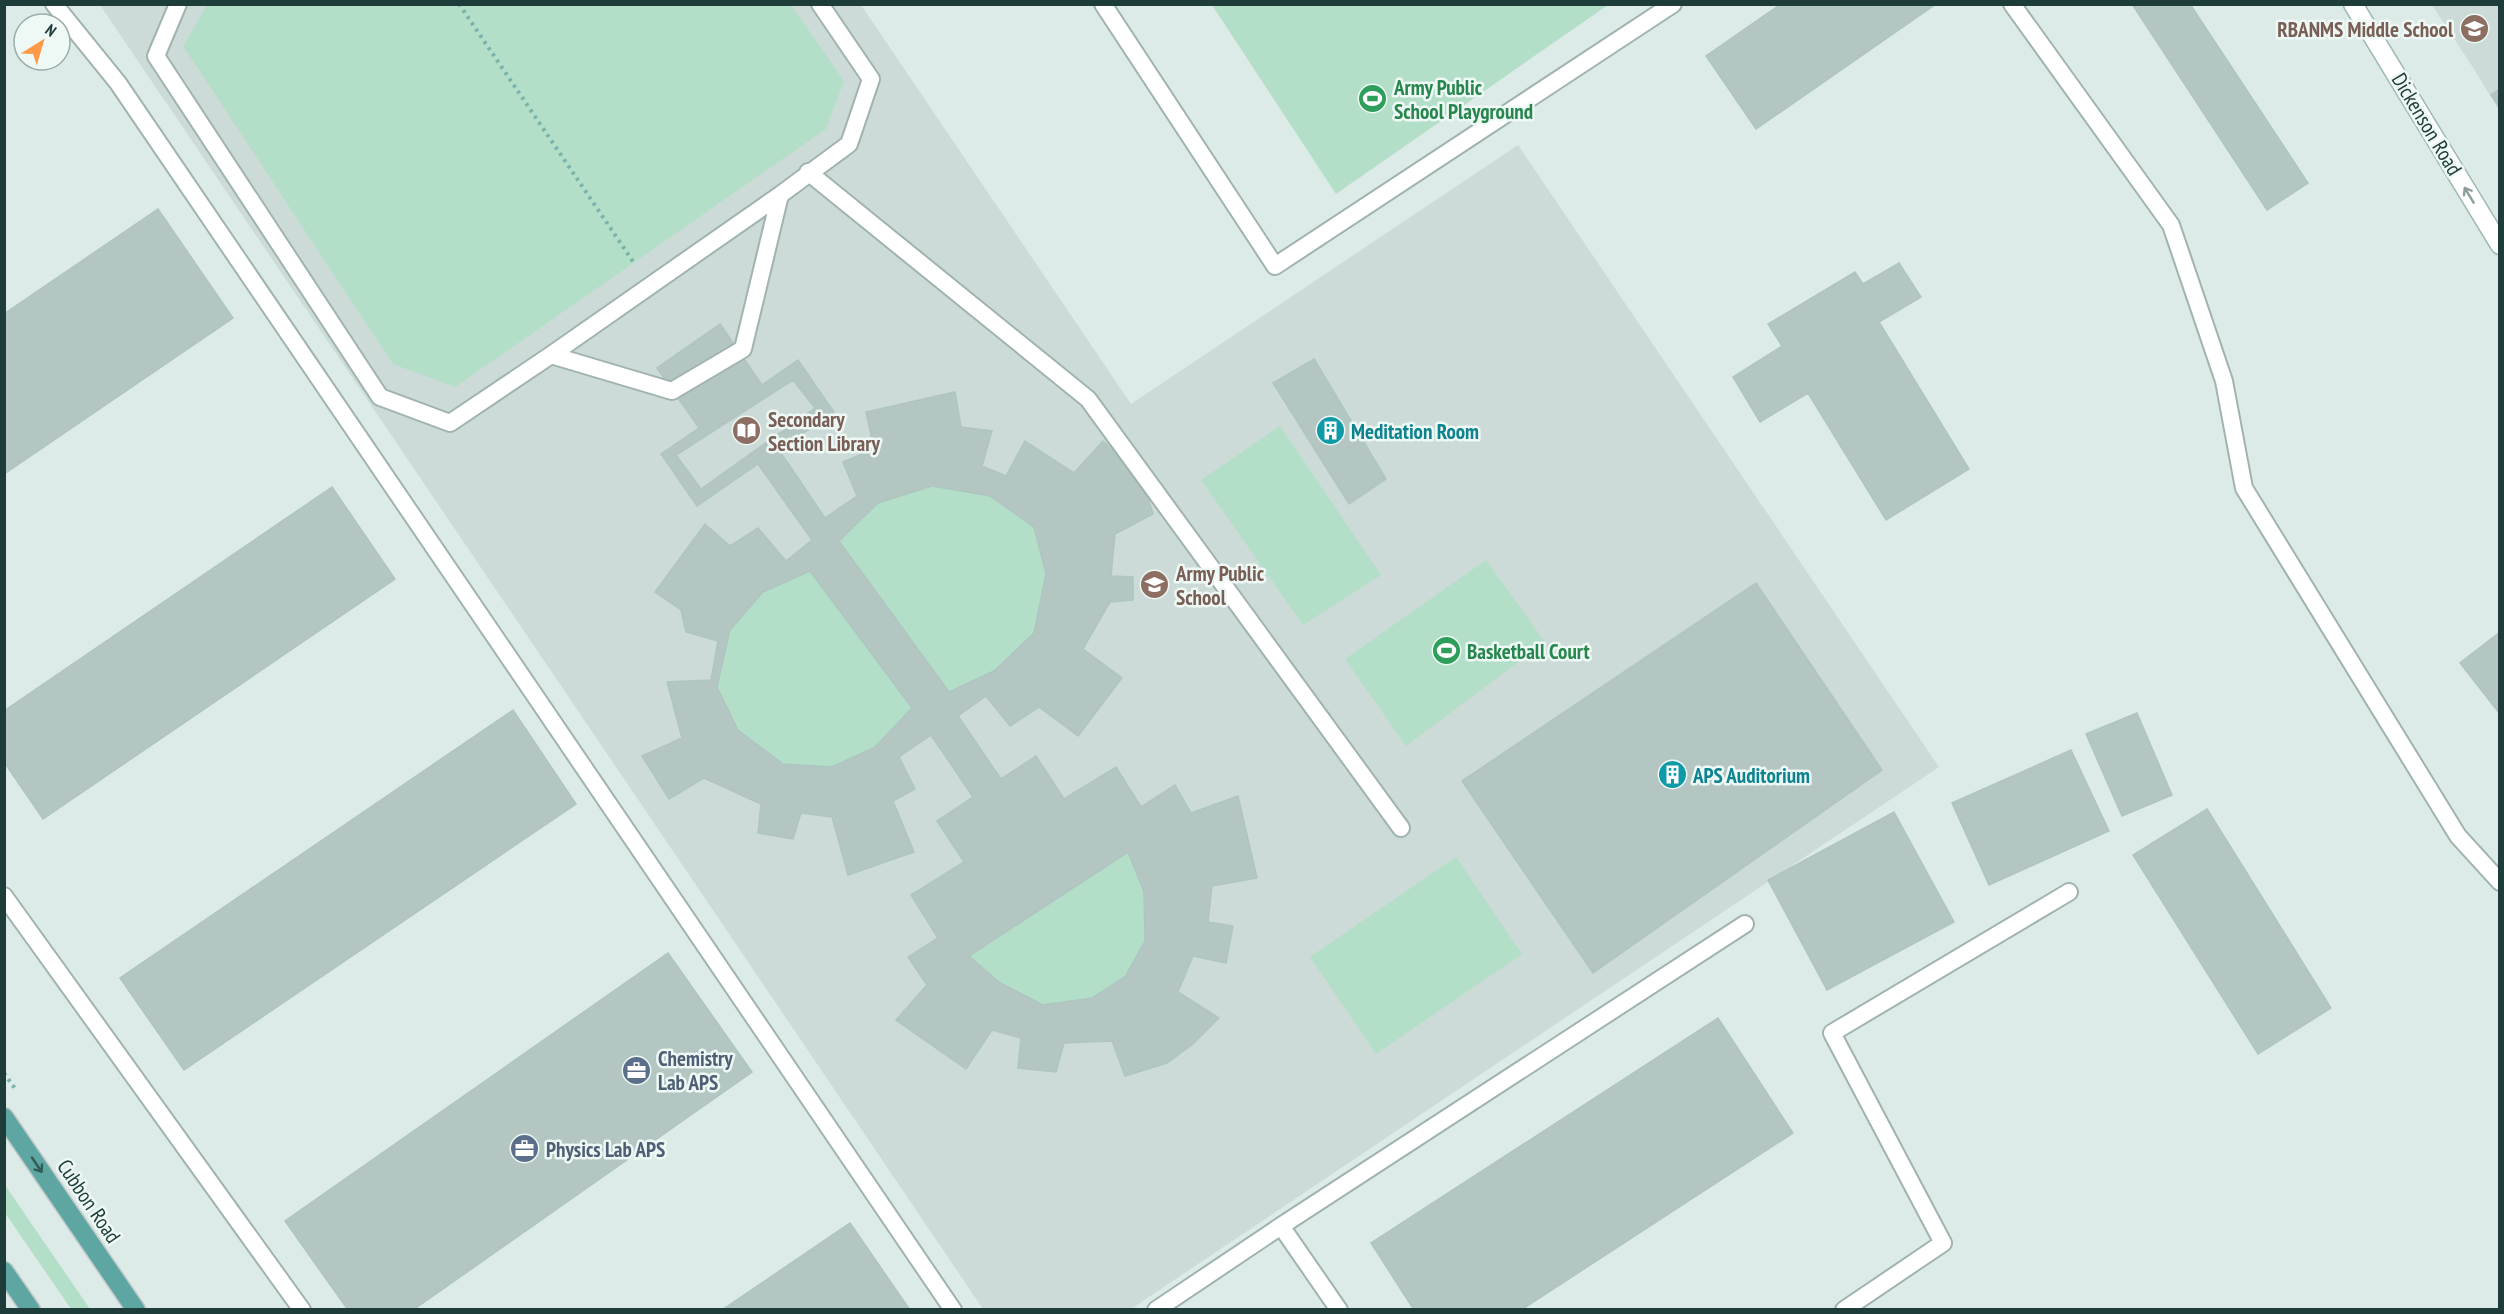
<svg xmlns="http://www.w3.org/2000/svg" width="2504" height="1314" font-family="'PT Sans Narrow',sans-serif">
  <rect width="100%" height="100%" fill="#ddebe8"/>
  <path fill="#ccdbd7" d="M 100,5 L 861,5 L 1131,404 L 1518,145 L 1939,767 L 1131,1309 L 983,1309 Z
    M 2432,5 L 2499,5 L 2499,110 L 2474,69 Z"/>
  <path fill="#b3dfc8" d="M 207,5 L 791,5 L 844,81 L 826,129 L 455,387 L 393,364 L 183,46 Z
    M 1212,5 L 1608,5 L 1336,194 Z
    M 1280,426 L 1381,575 L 1303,625 L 1201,480 Z
    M 932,486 L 990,496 L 1034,527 L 1046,574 L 1034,633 L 994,671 L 949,692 L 839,541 L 878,503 Z
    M 1486,560 L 1545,642 L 1406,746 L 1345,659 Z
    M 810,571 L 912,708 L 875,747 L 832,767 L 783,764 L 738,730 L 717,687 L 730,630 L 763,592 Z
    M 1128,852 L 1144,892 L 1145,941 L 1125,977 L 1092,998 L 1043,1005 L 1000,983 L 969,956 Z
    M 1456,857 L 1522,954 L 1376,1054 L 1310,957 Z
    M 4,1185 L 5,1185 L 90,1309 L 71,1309 L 5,1213 Z"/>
  <path fill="#b3c6c2" stroke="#afc5c1" stroke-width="1.5" fill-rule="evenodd" d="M 1781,4 L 1936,4 L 1756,129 L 1706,56 Z
    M 2132,4 L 2190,4 L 2308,183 L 2267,210 Z
    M 2500,89 L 2500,108 L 2491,95 Z
    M 158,209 L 233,318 L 4,474 L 4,314 Z
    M 1899,263 L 1921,297 L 1879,322 L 1969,469 L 1886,520 L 1808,393 L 1760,422 L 1733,377 L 1782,346 L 1768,324 L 1855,272 L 1863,284 Z
    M 720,324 L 762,385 L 798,360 L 834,412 L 779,450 L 825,518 L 857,496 L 843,462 L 874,449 L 866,412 L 955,392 L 961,427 L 992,431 L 982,466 L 1006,476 L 1025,441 L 1074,473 L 1103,441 L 1127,464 L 1146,491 L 1153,514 L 1115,534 L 1111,576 L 1133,577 L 1133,600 L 1110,602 L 1083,649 L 1122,678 L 1078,736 L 1039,707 L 1010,726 L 986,696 L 958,716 L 1001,779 L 1036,756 L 1064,799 L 1116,767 L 1141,807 L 1175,785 L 1191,813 L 1238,796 L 1257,878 L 1212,886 L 1208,922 L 1233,926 L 1226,963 L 1193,956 L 1178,992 L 1219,1018 L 1193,1044 L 1167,1063 L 1125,1076 L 1112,1041 L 1064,1043 L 1056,1072 L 1018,1068 L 1021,1038 L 992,1030 L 966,1069 L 896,1020 L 927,985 L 908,957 L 938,938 L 911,895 L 964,862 L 937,821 L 973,797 L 931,735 L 899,757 L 915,789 L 893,801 L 914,852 L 848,875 L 832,817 L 801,813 L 793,839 L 758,833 L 761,804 L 704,778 L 669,799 L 642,756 L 682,738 L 667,682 L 711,680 L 718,641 L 686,632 L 681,610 L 655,592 L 705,524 L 730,546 L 758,528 L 786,561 L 812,540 L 758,464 L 697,506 L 661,454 L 699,428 L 657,368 ZM 932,486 L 990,496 L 1034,527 L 1046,574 L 1034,633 L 994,671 L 949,692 L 839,541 L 878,503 ZM 810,571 L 912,708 L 875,747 L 832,767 L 783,764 L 738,730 L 717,687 L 730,630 L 763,592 ZM 1128,852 L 1144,892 L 1145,941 L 1125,977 L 1092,998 L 1043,1005 L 1000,983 L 969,956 Z
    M 1314,359 L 1386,479 L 1349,504 L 1273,383 Z
    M 793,380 L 815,408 L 701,489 L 676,455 Z
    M 332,487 L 395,579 L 43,819 L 4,762 L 4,711 Z
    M 1756,583 L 1882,770 L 1593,973 L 1462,781 Z
    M 2500,632 L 2500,714 L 2460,663 Z
    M 513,710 L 576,804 L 184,1070 L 120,978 Z
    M 2137,713 L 2172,795 L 2122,816 L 2086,734 Z
    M 2071,750 L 2109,831 L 1989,885 L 1952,803 Z
    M 2207,809 L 2331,1008 L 2258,1054 L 2133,855 Z
    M 1894,812 L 1954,922 L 1827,990 L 1768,880 Z
    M 668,953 L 752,1072 L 413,1310 L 348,1310 L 285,1221 Z
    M 1718,1018 L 1793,1133 L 1521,1310 L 1414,1310 L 1371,1243 Z
    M 850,1223 L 910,1310 L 722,1310 Z"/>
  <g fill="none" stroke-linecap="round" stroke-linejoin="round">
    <defs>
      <path id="service" d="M 54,4 L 118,83 L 953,1310
        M 178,4 L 156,56 L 380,397 L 450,423 L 551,355 L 780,195 L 849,144 L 871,79 L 820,4
        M 1103,4 L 1275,266 L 1673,4
        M 2012,4 L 2171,225 L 2224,381 L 2244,488 L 2458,836 L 2500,882
        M 808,172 L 1088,399 L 1401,828
        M 551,355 L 672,391 L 743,349 L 780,195
        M 4,896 L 302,1310
        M 1281,1226 L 1745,924
        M 1156,1310 L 1281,1226 L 1339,1310
        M 1844,1310 L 1943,1243 L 1832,1033 L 2069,892"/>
      <path id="secondary" d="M 2353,4 L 2500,245"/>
      <path id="primary" d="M 4,1117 L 136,1310
        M 4,1271 L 31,1310"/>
    </defs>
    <use href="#service" stroke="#a0b3b0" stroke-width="20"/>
    <use href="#secondary" stroke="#9bb8b3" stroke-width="21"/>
    <use href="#primary" stroke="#c0c8c8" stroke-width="21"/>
    <path stroke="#7ab3ac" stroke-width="4" stroke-dasharray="3 4.5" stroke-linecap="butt" d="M 459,4 L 634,263
      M 4,1073 L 16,1090"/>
    <use href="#service" stroke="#fff" stroke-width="16"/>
    <use href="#secondary" stroke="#fff" stroke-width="18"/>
    <use href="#primary" stroke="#5da6a2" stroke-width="18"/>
  </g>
  <defs><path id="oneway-shaft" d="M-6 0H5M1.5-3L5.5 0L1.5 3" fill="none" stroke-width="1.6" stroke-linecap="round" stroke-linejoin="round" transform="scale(1.5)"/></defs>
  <use stroke="#8e9e9c" href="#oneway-shaft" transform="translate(2469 195) rotate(-121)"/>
  <use stroke="#305c59" href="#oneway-shaft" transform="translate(37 1165) rotate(56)"/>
  <defs>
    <symbol id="school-disc" viewBox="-11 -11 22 22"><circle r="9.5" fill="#8d6e63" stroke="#eef8f5"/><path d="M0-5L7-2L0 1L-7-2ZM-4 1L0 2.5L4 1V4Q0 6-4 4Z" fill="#fff"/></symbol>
    <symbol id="stadium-disc" viewBox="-11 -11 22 22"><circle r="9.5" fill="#2e9e5b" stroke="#eef8f5"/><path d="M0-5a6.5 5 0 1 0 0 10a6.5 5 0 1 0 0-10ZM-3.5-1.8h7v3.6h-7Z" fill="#fff"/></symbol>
    <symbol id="library-disc" viewBox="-11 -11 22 22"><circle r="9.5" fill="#8d6e63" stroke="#eef8f5"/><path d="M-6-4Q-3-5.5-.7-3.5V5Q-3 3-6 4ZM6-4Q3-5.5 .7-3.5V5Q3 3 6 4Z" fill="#fff"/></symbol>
    <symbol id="building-disc" viewBox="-11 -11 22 22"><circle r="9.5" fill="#0f9aa8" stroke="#eef8f5"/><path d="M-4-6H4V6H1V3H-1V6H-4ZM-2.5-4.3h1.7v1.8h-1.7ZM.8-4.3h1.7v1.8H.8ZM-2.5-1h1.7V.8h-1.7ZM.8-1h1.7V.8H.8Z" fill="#fff"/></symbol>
    <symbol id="office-disc" viewBox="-11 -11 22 22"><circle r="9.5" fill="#5c6f8a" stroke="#eef8f5"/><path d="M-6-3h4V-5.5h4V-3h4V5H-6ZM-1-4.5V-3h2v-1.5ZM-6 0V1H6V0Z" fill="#fff"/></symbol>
  </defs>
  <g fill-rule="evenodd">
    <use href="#school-disc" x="2458" y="12" width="33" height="33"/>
    <use href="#stadium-disc" x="1356" y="82" width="33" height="33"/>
    <use href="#library-disc" x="730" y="414" width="33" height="33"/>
    <use href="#building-disc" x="1314" y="414" width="33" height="33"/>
    <use href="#school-disc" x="1138" y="568" width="33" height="33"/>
    <use href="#stadium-disc" x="1430" y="634" width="33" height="33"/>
    <use href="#building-disc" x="1656" y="758" width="33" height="33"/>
    <use href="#office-disc" x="620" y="1054" width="33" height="33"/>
    <use href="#office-disc" x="508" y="1132" width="33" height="33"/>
  </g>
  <g text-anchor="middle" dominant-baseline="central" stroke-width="5" stroke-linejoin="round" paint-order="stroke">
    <g font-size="21" font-weight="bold" fill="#785e54" stroke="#eef8f5" text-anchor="start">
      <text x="2453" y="29" text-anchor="end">RBANMS Middle School</text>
      <text x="768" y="419">Secondary<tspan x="768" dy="24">Section Library</tspan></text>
      <text x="1176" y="573">Army Public<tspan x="1176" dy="24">School</tspan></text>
    </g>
    <g font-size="21" font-weight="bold" fill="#27864d" stroke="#eef8f5" text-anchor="start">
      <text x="1394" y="87">Army Public<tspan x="1394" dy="24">School Playground</tspan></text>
      <text x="1467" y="651">Basketball Court</text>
    </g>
    <g font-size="21" fill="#1d3c3a" stroke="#eef8f5">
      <text transform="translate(2427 124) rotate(59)">Dickenson Road</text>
      <text transform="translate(89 1201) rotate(56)">Cubbon Road</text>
    </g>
    <g font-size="21" font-weight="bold" fill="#0d838f" stroke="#eef8f5" text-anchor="start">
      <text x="1351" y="431">Meditation Room</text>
      <text x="1693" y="775">APS Auditorium</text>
    </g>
    <g font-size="21" font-weight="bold" fill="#4e5e75" stroke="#eef8f5" text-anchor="start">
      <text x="658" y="1058">Chemistry<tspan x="658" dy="24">Lab APS</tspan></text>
      <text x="546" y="1149">Physics Lab APS</text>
    </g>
  </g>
  <rect width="2504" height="1314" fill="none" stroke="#1d3c3a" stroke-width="12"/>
  <g transform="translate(42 42) rotate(37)"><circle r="28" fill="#eef8f5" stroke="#9aadaa" stroke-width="1.5"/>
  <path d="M0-4.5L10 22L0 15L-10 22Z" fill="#ff9a48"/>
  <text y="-9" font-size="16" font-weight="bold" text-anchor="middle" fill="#1d3c3a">N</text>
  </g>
</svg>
